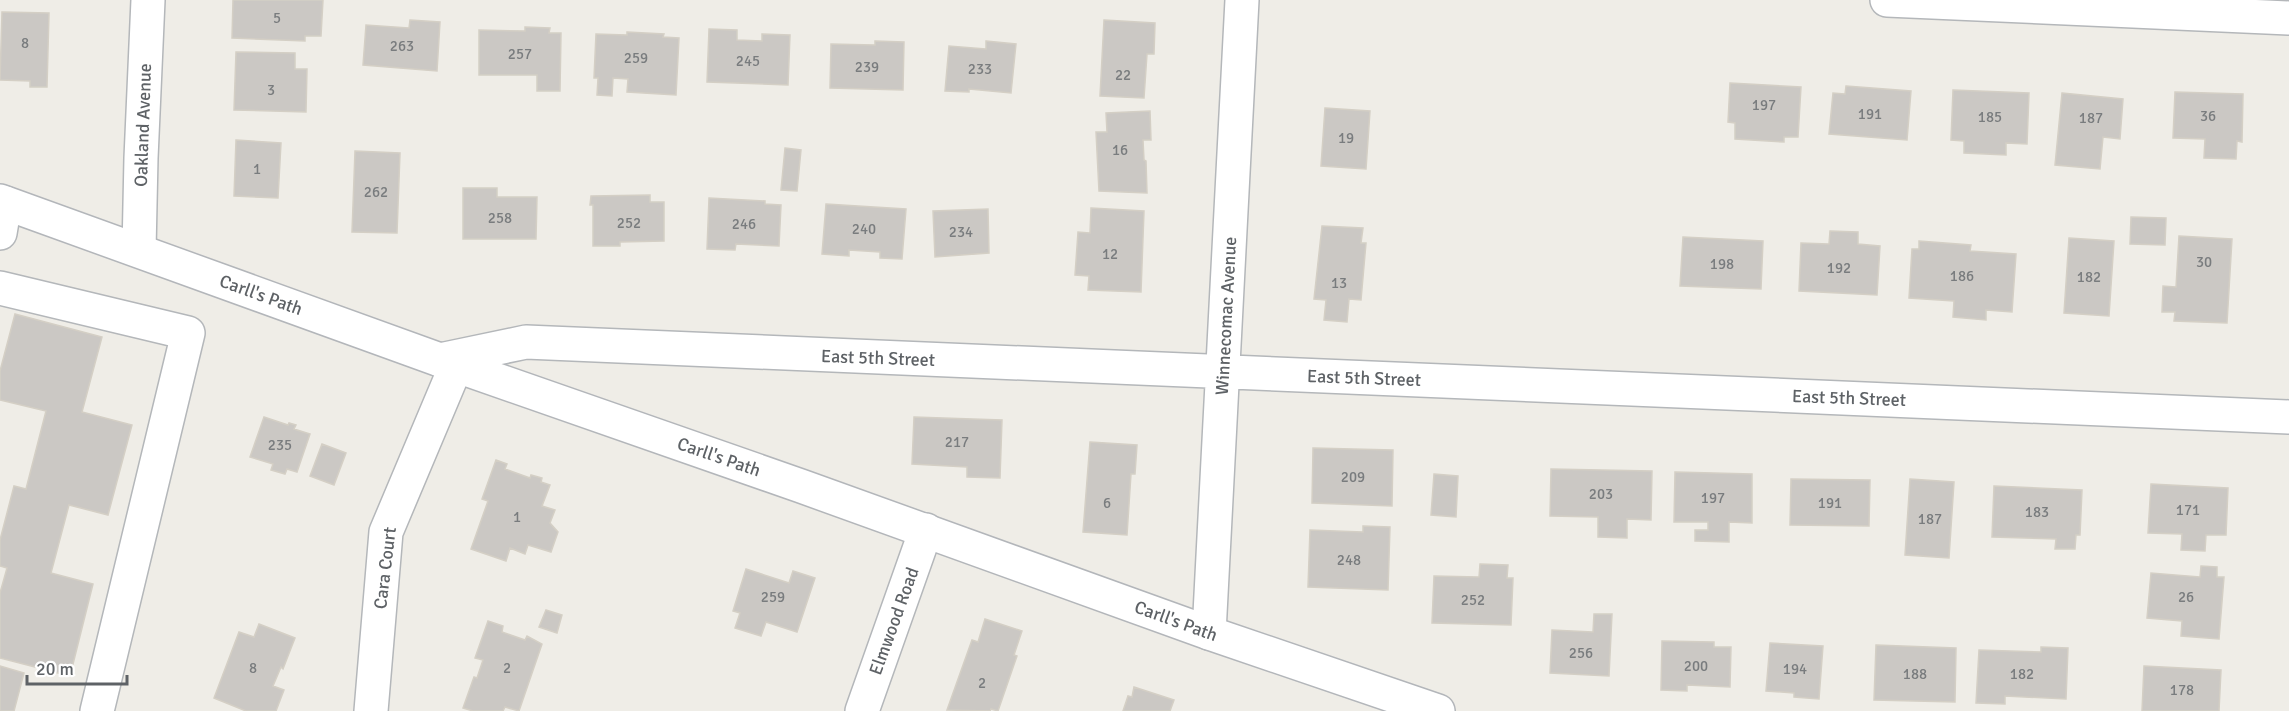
<svg xmlns="http://www.w3.org/2000/svg" width="2289" height="711" font-family="Signika,sans-serif">
  <rect width="100%" height="100%" fill="#efede7"/>
  <path fill="#cbc8c4" stroke="#d4cfc5" stroke-width="1.5" d="M 233,0 L 323,0 L 321,36 L 305,36 L 305,41 L 232,38 Z
    M 2,12 L 49,13 L 47,87 L 30,87 L 30,81 L 0,80 Z
    M 410,20 L 440,22 L 437,71 L 363,65 L 366,25 L 409,28 Z
    M 1104,20 L 1155,23 L 1154,54 L 1147,54 L 1144,98 L 1100,96 Z
    M 525,27 L 550,28 L 549,33 L 561,33 L 560,91 L 537,91 L 537,75 L 479,75 L 479,30 L 525,31 Z
    M 709,29 L 737,30 L 737,40 L 762,41 L 762,34 L 790,35 L 788,85 L 707,82 Z
    M 627,32 L 664,34 L 663,37 L 679,38 L 676,95 L 627,92 L 628,79 L 613,78 L 612,96 L 597,95 L 598,78 L 594,78 L 596,34 L 627,35 Z
    M 875,41 L 904,42 L 903,90 L 830,88 L 831,44 L 875,45 Z
    M 986,41 L 1016,44 L 1011,93 L 969,89 L 969,92 L 945,91 L 949,46 L 986,49 Z
    M 236,52 L 295,53 L 295,69 L 307,69 L 306,112 L 234,110 Z
    M 1730,83 L 1801,87 L 1798,137 L 1784,137 L 1784,142 L 1735,139 L 1735,123 L 1728,122 Z
    M 1846,86 L 1911,91 L 1907,140 L 1829,134 L 1833,93 L 1845,94 Z
    M 1953,90 L 2029,93 L 2027,144 L 2006,143 L 2006,155 L 1964,153 L 1964,141 L 1951,140 Z
    M 2175,92 L 2243,94 L 2242,142 L 2237,141 L 2236,159 L 2204,158 L 2205,139 L 2173,138 Z
    M 2062,93 L 2123,99 L 2120,139 L 2103,137 L 2100,169 L 2055,165 Z
    M 1325,108 L 1370,111 L 1366,169 L 1321,166 Z
    M 1150,111 L 1151,140 L 1143,140 L 1144,160 L 1146,161 L 1147,193 L 1099,191 L 1096,132 L 1107,132 L 1106,113 Z
    M 236,140 L 281,143 L 278,198 L 234,196 Z
    M 785,148 L 801,150 L 797,191 L 781,190 Z
    M 355,151 L 400,153 L 397,233 L 352,232 Z
    M 463,188 L 497,188 L 497,197 L 537,197 L 536,239 L 463,239 Z
    M 650,195 L 650,202 L 664,202 L 664,241 L 620,242 L 620,246 L 593,246 L 593,205 L 590,205 L 591,196 Z
    M 709,198 L 765,201 L 765,204 L 781,205 L 779,246 L 736,244 L 735,250 L 707,249 Z
    M 826,204 L 906,209 L 902,259 L 880,258 L 880,252 L 849,250 L 849,256 L 822,254 Z
    M 1091,208 L 1144,211 L 1141,292 L 1088,290 L 1089,276 L 1075,275 L 1078,232 L 1090,233 Z
    M 988,209 L 989,253 L 935,257 L 933,211 Z
    M 2131,217 L 2166,218 L 2165,245 L 2130,244 Z
    M 1322,226 L 1363,228 L 1361,243 L 1366,243 L 1361,300 L 1349,299 L 1347,322 L 1324,320 L 1326,300 L 1314,299 Z
    M 1830,231 L 1858,232 L 1858,244 L 1880,246 L 1877,295 L 1799,291 L 1801,243 L 1829,244 Z
    M 2179,236 L 2232,239 L 2227,323 L 2174,321 L 2175,312 L 2162,312 L 2163,286 L 2176,287 Z
    M 1683,237 L 1763,241 L 1761,289 L 1680,286 Z
    M 2069,238 L 2114,241 L 2109,316 L 2064,313 Z
    M 1919,241 L 1971,245 L 1970,251 L 2016,254 L 2012,312 L 1986,310 L 1986,320 L 1953,317 L 1954,301 L 1909,298 L 1912,249 L 1919,249 Z
    M 15,314 L 102,337 L 82,412 L 132,425 L 108,515 L 69,505 L 51,573 L 93,584 L 70,676 L 0,658 L 0,593 L 7,568 L 0,566 L 0,540 L 14,486 L 26,489 L 46,411 L 0,400 L 0,371 Z
    M 264,417 L 288,425 L 289,423 L 296,425 L 294,429 L 310,434 L 297,472 L 287,469 L 285,474 L 271,470 L 273,464 L 250,457 Z
    M 914,417 L 1002,420 L 1000,478 L 967,477 L 967,467 L 912,464 Z
    M 1090,442 L 1137,445 L 1135,474 L 1131,474 L 1127,535 L 1083,532 Z
    M 322,444 L 346,453 L 334,485 L 310,476 Z
    M 1313,448 L 1393,450 L 1392,506 L 1312,503 Z
    M 496,460 L 507,464 L 505,469 L 530,478 L 531,475 L 542,478 L 541,482 L 550,485 L 542,506 L 555,510 L 550,523 L 558,532 L 551,552 L 528,545 L 525,554 L 510,548 L 506,561 L 471,549 L 488,501 L 482,499 Z
    M 1551,469 L 1652,471 L 1651,520 L 1627,519 L 1627,538 L 1598,537 L 1598,517 L 1550,516 Z
    M 1675,472 L 1752,474 L 1752,523 L 1729,522 L 1729,542 L 1695,541 L 1695,530 L 1708,530 L 1708,522 L 1674,522 Z
    M 1434,474 L 1458,476 L 1456,517 L 1431,515 Z
    M 1791,479 L 1870,480 L 1869,526 L 1790,525 Z
    M 1910,479 L 1954,482 L 1949,558 L 1905,555 Z
    M 2151,484 L 2228,488 L 2226,535 L 2206,535 L 2205,551 L 2181,550 L 2182,534 L 2148,533 Z
    M 1994,486 L 2082,490 L 2080,535 L 2076,535 L 2075,549 L 2055,549 L 2056,539 L 1992,537 Z
    M 1363,526 L 1390,527 L 1388,590 L 1308,587 L 1310,530 L 1363,532 Z
    M 1480,564 L 1508,565 L 1507,578 L 1513,578 L 1511,625 L 1432,623 L 1434,576 L 1479,577 Z
    M 2201,566 L 2217,567 L 2217,577 L 2224,577 L 2219,639 L 2181,636 L 2182,621 L 2147,618 L 2151,573 L 2200,577 Z
    M 746,569 L 789,583 L 793,571 L 815,578 L 797,632 L 766,622 L 761,636 L 735,628 L 740,613 L 733,611 Z
    M 546,610 L 562,615 L 557,633 L 539,627 Z
    M 1594,614 L 1612,614 L 1609,676 L 1550,673 L 1552,630 L 1593,632 Z
    M 985,619 L 1022,631 L 1014,655 L 1017,656 L 998,711 L 991,709 L 990,711 L 947,710 L 972,640 L 978,642 Z
    M 488,621 L 503,626 L 502,632 L 525,640 L 527,636 L 542,644 L 519,711 L 505,707 L 503,711 L 473,711 L 463,708 L 474,677 L 477,678 L 483,660 L 475,658 Z
    M 259,624 L 295,638 L 283,669 L 281,667 L 273,686 L 284,690 L 276,711 L 246,711 L 214,698 L 239,632 L 254,637 Z
    M 1662,641 L 1714,642 L 1714,647 L 1731,647 L 1730,687 L 1687,685 L 1687,691 L 1661,690 Z
    M 1770,643 L 1823,646 L 1819,699 L 1794,697 L 1794,693 L 1766,691 Z
    M 1876,645 L 1956,648 L 1955,702 L 1874,700 Z
    M 2041,647 L 2068,648 L 2066,699 L 2005,696 L 2005,704 L 1976,703 L 1979,650 L 2041,652 Z
    M 0,666 L 24,673 L 14,711 L 0,711 Z
    M 2144,666 L 2221,670 L 2219,711 L 2142,711 Z
    M 1134,687 L 1174,700 L 1170,711 L 1123,711 L 1128,696 L 1132,697 Z"/>
  <g fill="none" stroke-linecap="round" stroke-linejoin="round">
    <defs>
      <path id="street" d="M 1887,0 L 2289,18
        M 0,233 L 5,203
        M 139,250 L 141,158 L 148,0
        M 0,288 L 188,333 L 97,711
        M 440,360 L 526,342 L 2289,417
        M 1209,633 L 1242,0
        M 371,711 L 386,532 L 456,366
        M 862,711 L 926,530"/>
      <path id="secondary" d="M 0,201 L 440,360 L 801,486 L 1209,633 L 1438,711"/>
    </defs>
    <use href="#street" stroke="#b4b7ba" stroke-width="36"/>
    <use href="#secondary" stroke="#b3b6ba" stroke-width="36"/>
    <use href="#street" stroke="#fff" stroke-width="33"/>
    <use href="#secondary" stroke="#fff" stroke-width="33"/>
  </g>
  <g text-anchor="middle" dominant-baseline="central" stroke-width="6" stroke-linejoin="round" paint-order="stroke">
    <g font-size="15" fill="#797c7e">
      <text x="277" y="18">5</text>
      <text x="25" y="43">8</text>
      <text x="402" y="46">263</text>
      <text x="520" y="54">257</text>
      <text x="636" y="58">259</text>
      <text x="748" y="61">245</text>
      <text x="867" y="67">239</text>
      <text x="980" y="69">233</text>
      <text x="1123" y="75">22</text>
      <text x="271" y="90">3</text>
      <text x="1764" y="105">197</text>
      <text x="1870" y="114">191</text>
      <text x="2208" y="116">36</text>
      <text x="1990" y="117">185</text>
      <text x="2091" y="118">187</text>
      <text x="1346" y="138">19</text>
      <text x="1120" y="150">16</text>
      <text x="257" y="169">1</text>
      <text x="376" y="192">262</text>
      <text x="500" y="218">258</text>
      <text x="629" y="223">252</text>
      <text x="744" y="224">246</text>
      <text x="864" y="229">240</text>
      <text x="961" y="232">234</text>
      <text x="1110" y="254">12</text>
      <text x="2204" y="262">30</text>
      <text x="1722" y="264">198</text>
      <text x="1839" y="268">192</text>
      <text x="1962" y="276">186</text>
      <text x="2089" y="277">182</text>
      <text x="1339" y="283">13</text>
      <text x="957" y="442">217</text>
      <text x="280" y="445">235</text>
      <text x="1353" y="477">209</text>
      <text x="1601" y="494">203</text>
      <text x="1713" y="498">197</text>
      <text x="1107" y="503">6</text>
      <text x="1830" y="503">191</text>
      <text x="2188" y="510">171</text>
      <text x="2037" y="512">183</text>
      <text x="517" y="517">1</text>
      <text x="1930" y="519">187</text>
      <text x="1349" y="560">248</text>
      <text x="773" y="597">259</text>
      <text x="2186" y="597">26</text>
      <text x="1473" y="600">252</text>
      <text x="1581" y="653">256</text>
      <text x="1696" y="666">200</text>
      <text x="253" y="668">8</text>
      <text x="507" y="668">2</text>
      <text x="1795" y="669">194</text>
      <text x="1915" y="674">188</text>
      <text x="2022" y="674">182</text>
      <text x="982" y="683">2</text>
      <text x="2182" y="690">178</text>
    </g>
    <g font-size="18" fill="#5e6266" stroke="#fff">
      <text transform="translate(143 125) rotate(-88)">Oakland Avenue</text>
      <text transform="translate(261 295) rotate(20)">Carll's Path</text>
      <text transform="translate(1226 316) rotate(-87)">Winnecomac Avenue</text>
      <text transform="translate(878 358) rotate(2)">East 5th Street</text>
      <text transform="translate(1364 378) rotate(2)">East 5th Street</text>
      <text transform="translate(1849 398) rotate(2)">East 5th Street</text>
      <text transform="translate(719 457) rotate(19)">Carll's Path</text>
      <text transform="translate(385 568) rotate(-83)">Cara Court</text>
      <text transform="translate(894 621) rotate(-70)">Elmwood Road</text>
      <text transform="translate(1176 621) rotate(20)">Carll's Path</text>
    </g>
  </g>
  <path d="M27 675v9h100v-9" fill="none" stroke="#5e6266" stroke-width="3"/>
  <text x="36" y="675" font-size="18" fill="#5e6266" stroke="#ffffff" stroke-width="4.5" paint-order="stroke">20 m</text>
</svg>
